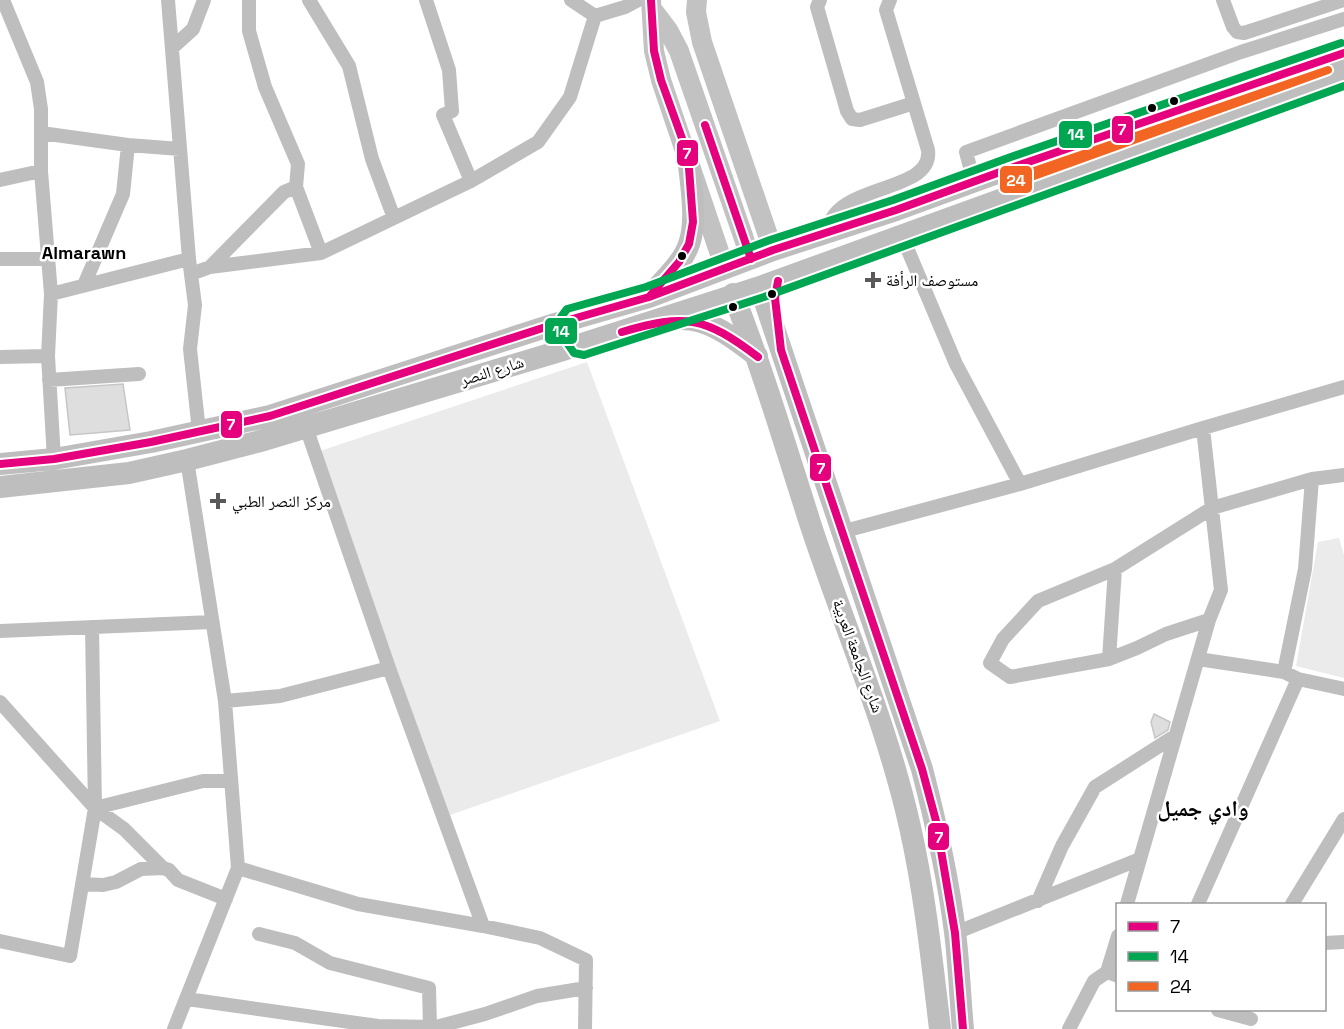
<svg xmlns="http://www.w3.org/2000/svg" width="1344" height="1029" font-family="'Space Grotesk','Noto Naskh Arabic',sans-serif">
  <rect width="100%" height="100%" fill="#fff"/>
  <path fill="#ebebeb" d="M 587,362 L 720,721 L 450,815 L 317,452 Z
    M 1339,538 L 1344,555 L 1344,678 L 1296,666 L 1318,542 Z"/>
  <path fill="#dedede" stroke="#c6c6c6" stroke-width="1.5" d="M 123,384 L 130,430 L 70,435 L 65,388 Z
    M 1154,714 L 1170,722 L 1168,730 L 1155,738 L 1151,722 Z"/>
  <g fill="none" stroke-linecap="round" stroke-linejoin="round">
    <path stroke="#bebebe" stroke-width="14" d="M 3,0 L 37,82 L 41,109 L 41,171
      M 168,0 L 189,259
      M 249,0 L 249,31 L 265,87 L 298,164 L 296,187 L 321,253
      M 309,0 L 349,66 L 372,159 L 394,218
      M 426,0 L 449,70 L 452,111 L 443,115 L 471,181
      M 571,0 L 595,16
      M 820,0 L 817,7 L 847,111 L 852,119 L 860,120 L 914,103
      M 1223,0 L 1233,27 L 1237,32 L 1244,33 L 1344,0
      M 172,48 L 193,29 L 204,0
      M 41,133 L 128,145
      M 0,180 L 41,171 L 51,294 L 48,356 L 54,459
      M 974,182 L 966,152 L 1241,52 L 1344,19
      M 828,233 C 830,182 934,195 928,150 L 886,10 L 890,0
      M 902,236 L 956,364 L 1020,484
      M 0,259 L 48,259
      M 210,267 L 284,192 L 296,187
      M 191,274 L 210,267 L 321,253 L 471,181 L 538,142 L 570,97 L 595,16 L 625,7 L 638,0
      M 84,285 L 123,194 L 128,145 L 180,149
      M 51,294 L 189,259 L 195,305 L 190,349 L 199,431
      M 0,357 L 48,356
      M 49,380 L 139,374
      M 306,427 L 389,668 L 483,926
      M 187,460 L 225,701 L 238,868 L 358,904 L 483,926 L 540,938 L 586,960 L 585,1029
      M 1312,479 L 1344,475
      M 841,532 L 1020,484 L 1203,428 L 1344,387
      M 1209,620 L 1166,634 L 1137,648 L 1109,659 L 1010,677 L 990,663 L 1003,639 L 1038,601 L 1115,569 L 1212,508 L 1312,479 L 1305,569 L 1284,672
      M 92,627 L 95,808 L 203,781 L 231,781
      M 0,631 L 212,622
      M 1109,659 L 1115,569
      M 1198,659 L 1284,672 L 1298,679 L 1344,689
      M 225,701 L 280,696 L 389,668
      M 0,702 L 95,808 L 70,956 L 0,941
      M 95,808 L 124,829 L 163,868
      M 82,884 L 103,885 L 116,882 L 141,869 L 163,868 L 169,870 L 178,880 L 226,899
      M 1038,901 L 1062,846 L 1095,787 L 1175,736
      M 1127,904 L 1140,859
      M 1198,904 L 1298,679
      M 1292,904 L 1344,819
      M 955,933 L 1140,859 L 1209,620 L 1221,590 L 1203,428
      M 259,934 L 295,943 L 330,963 L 429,988 L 430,1027
      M 1118,936 L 1107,972 L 1118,976
      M 1324,943 L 1344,942
      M 187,999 L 378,1026 L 436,1027 L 485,1014 L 537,996 L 586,988
      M 1218,1010 L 1251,1019
      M 174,1029 L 238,868
      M 1069,1029 L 1094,981 L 1107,972"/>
    <path stroke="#c2c2c2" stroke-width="20" d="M 651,0 L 654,51 L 661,80 L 725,269
      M 697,0 L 696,12 L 702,42 L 773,250
      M 652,9 L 668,30 L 679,51 L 751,259"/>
    <path stroke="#bebebe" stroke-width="22" d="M 760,287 L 922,769 C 936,823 948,877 955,932 C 959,964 960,997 963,1029
      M 733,294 C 763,370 786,448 811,526 C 844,626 887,724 910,827 C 925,894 932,962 940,1029
      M 650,296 C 663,280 683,263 689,244 C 698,219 690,181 688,155
      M 671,320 C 704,314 733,337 757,356
      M 0,464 L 54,459 L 151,442 L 270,416 L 555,324 L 649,297 L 773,250 L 896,210 L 1011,168 L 1344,53
      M 0,487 L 129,473 L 187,460 L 264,440 L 560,351 L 760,287 L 1344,75"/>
    <defs>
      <path id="bus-1" d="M 705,125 L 751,259
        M 778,281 L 775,298 L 781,350 L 922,769 L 936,821 L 955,933 L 963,1029
        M 649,297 L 679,262 L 689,244 L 693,222 L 688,155 L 661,80 L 654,51 L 651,0
        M 622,332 C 686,313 705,317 758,357
        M 0,464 L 54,459 L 151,442 L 270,416 L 555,324 L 649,297 L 773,250 L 896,210 L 1011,168 L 1344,53"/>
      <path id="bus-2" d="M 1341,43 L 1008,158 L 893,200 L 770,240 L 646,287 L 567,309 L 561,317 L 561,334 L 574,353 L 584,355 L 764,297 L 1344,86"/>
      <path id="bus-3" d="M 1328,70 L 1020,181 L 1016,180 L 1017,177 Z"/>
    </defs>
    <use href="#bus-1" stroke="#fff" stroke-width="12"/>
    <use href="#bus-2" stroke="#fff" stroke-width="12"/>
    <use href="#bus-3" stroke="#fff" stroke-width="12"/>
    <use href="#bus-1" stroke="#e5007d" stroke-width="8"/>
    <use href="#bus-2" stroke="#00a651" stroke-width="8"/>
    <use href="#bus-3" stroke="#f26522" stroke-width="8"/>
  </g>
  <g fill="#000" stroke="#fff" stroke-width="2">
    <circle cx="1174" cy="101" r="5"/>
    <circle cx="1152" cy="108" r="5"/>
    <circle cx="682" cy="256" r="5"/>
    <circle cx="772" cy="294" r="5"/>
    <circle cx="733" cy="307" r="5"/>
  </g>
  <g fill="#595959" stroke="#fff" stroke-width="2">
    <path d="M870 271h6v6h6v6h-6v6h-6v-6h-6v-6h6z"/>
    <path d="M215 492h6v6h6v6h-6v6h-6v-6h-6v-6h6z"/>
  </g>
  <g text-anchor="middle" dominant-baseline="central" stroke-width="5" stroke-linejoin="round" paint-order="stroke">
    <g font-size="16" fill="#000" stroke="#fff" text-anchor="start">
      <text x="886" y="280">مستوصف الرأفة</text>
      <text x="232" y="501">مركز النصر الطبي</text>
    </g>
    <g font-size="16" fill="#000" stroke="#fff">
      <text transform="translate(492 371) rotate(-17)">شارع النصر</text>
      <text transform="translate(858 656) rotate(70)">شارع الجامعة العربية</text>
    </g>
    <g font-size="18" font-weight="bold" fill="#000" stroke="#fff">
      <text x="84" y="252">Almarawn</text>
    </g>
    <g font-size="22" font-weight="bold" fill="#000" stroke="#fff">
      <text x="1203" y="808">وادي جميل</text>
    </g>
  </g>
  <g stroke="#fff" stroke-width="2">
    <rect x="1111" y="115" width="23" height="29" rx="6" fill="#e5007d"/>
    <rect x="1058" y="120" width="35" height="29" rx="6" fill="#00a651"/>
    <rect x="676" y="139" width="23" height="28" rx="6" fill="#e5007d"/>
    <rect x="999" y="165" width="34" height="29" rx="6" fill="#f26522"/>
    <rect x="544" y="317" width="34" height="28" rx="6" fill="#00a651"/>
    <rect x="220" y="410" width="23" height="29" rx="6" fill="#e5007d"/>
    <rect x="809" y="453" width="23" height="29" rx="6" fill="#e5007d"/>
    <rect x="927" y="822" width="23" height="29" rx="6" fill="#e5007d"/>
  </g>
  <g font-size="16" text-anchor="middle" font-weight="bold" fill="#fff">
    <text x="1122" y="135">7</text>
    <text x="1076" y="140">14</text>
    <text x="687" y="159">7</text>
    <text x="1016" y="186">24</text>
    <text x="561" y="337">14</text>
    <text x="231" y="430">7</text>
    <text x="821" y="474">7</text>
    <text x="939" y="843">7</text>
  </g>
  <rect x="1116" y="903" width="210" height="108" fill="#ffffff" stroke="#999999" stroke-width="1.5"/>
  <rect x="1128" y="922" width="30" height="9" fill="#e5007d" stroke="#999999" stroke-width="1.5"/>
  <text x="1170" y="933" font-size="18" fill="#000000">7</text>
  <rect x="1128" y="952" width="30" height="9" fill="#00a651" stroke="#999999" stroke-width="1.5"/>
  <text x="1170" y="963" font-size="18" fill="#000000">14</text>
  <rect x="1128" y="982" width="30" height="9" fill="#f26522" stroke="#999999" stroke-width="1.5"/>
  <text x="1170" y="993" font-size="18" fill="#000000">24</text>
</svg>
